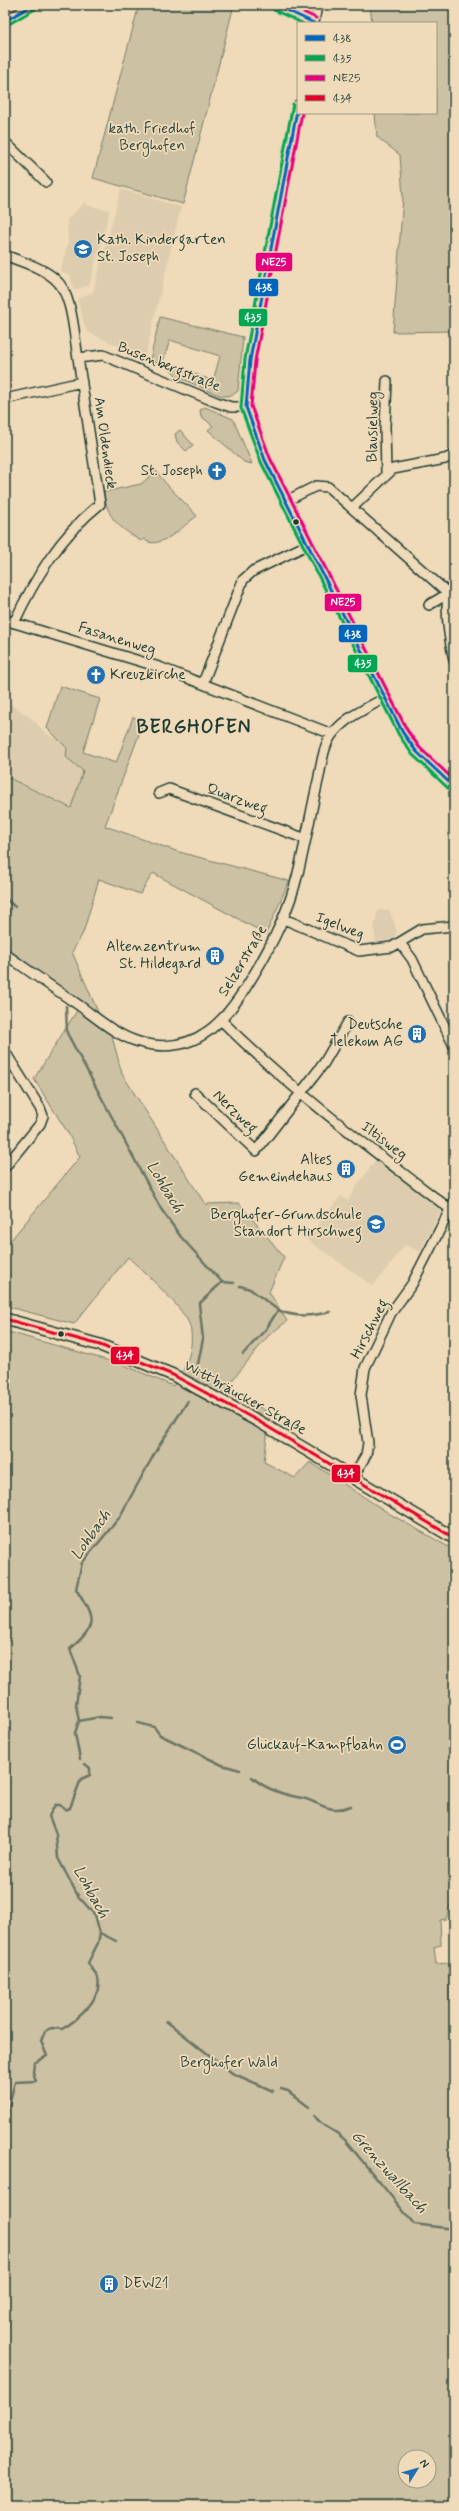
<svg xmlns="http://www.w3.org/2000/svg" width="459" height="2511" font-family="Mynerve,sans-serif">
  <rect width="100%" height="100%" fill="#efdab9"/>
  <filter id="ink" filterUnits="userSpaceOnUse"><feTurbulence type="fractalNoise" baseFrequency=".025" numOctaves="2"/><feDisplacementMap in="SourceGraphic" scale="8" xChannelSelector="R" yChannelSelector="G"/><feConvolveMatrix kernelMatrix="1 2 1 2 8 2 1 2 1" color-interpolation-filters="sRGB"/></filter>
  <g filter="url(#ink)">
    <path fill="#ddcdae" d="M 121,189 L 181,207 L 145,357 L 87,332 L 77,299 L 93,292 Z
      M 86,201 L 85,205 L 109,210 L 109,214 L 89,285 L 74,290 L 70,275 L 60,271 L 68,243 L 67,220 Z
      M 5,700 L 32,719 L 49,736 L 58,739 L 68,748 L 66,757 L 83,771 L 72,808 L 5,776 Z
      M 378,910 L 389,910 L 397,931 L 393,940 L 376,942 L 374,928 Z
      M 376,1160 L 441,1210 L 420,1252 L 405,1245 L 373,1286 L 306,1239 L 341,1196 L 348,1201 L 356,1187 Z"/>
    <path fill="#cdc1a3" stroke="#767f6c" fill-rule="evenodd" d="M 139,5 L 234,5 L 183,204 L 93,178 Z
      M 370,5 L 454,5 L 454,331 L 393,332 L 403,197 L 400,155 L 377,137 L 375,113 L 436,113 L 436,23 L 372,23 Z
      M 160,317 L 243,337 L 238,391 C 225,402 212,392 199,386 L 203,377 L 213,381 L 220,356 L 170,340 L 162,365 L 150,360 Z
      M 175,365 L 200,376 L 196,385 L 178,377 L 170,369 Z
      M 205,407 L 233,419 L 252,464 L 244,462 L 208,430 L 213,426 L 201,416 L 200,410 Z
      M 180,430 L 193,445 L 186,451 L 177,442 L 175,434 Z
      M 156,471 C 168,488 183,500 197,516 C 185,524 158,553 144,539 L 141,541 C 119,527 107,519 104,492 L 141,484 Z
      M 60,686 L 100,699 L 83,752 L 116,763 L 133,717 L 144,721 L 105,826 L 179,852 L 289,881 L 266,934 L 153,873 L 140,894 L 99,879 L 83,933 L 72,952 L 101,1019 L 5,946 L 5,921 L 10,911 L 5,908 L 5,776 L 71,808 L 83,771 L 66,757 L 67,748 L 47,728 Z
      M 78,1009 L 110,1029 L 122,1074 L 205,1204 L 239,1203 L 284,1257 L 269,1292 L 287,1321 L 268,1336 L 226,1388 L 270,1413 L 264,1462 L 295,1478 L 310,1462 L 390,1514 L 454,1550 L 454,1892 L 446,1919 L 440,1920 L 441,1945 L 434,1947 L 436,1964 L 449,1963 L 449,2002 L 454,2002 L 454,2506 L 5,2506 L 5,1331 L 124,1365 L 173,1386 C 186,1369 195,1348 190,1326 C 186,1310 141,1269 128,1257 L 74,1324 L 5,1306 L 5,1247 L 80,1157 L 68,1133 L 34,1079 ZM 405,2457 L 429,2457 L 429,2481 L 405,2481 Z"/>
    <g fill="none" stroke-linecap="round" stroke-linejoin="round">
      <path stroke="#6b7664" stroke-width="2.5" d="M 5,898 L 15,907
        M 66,1006 L 67,1033 L 161,1209 L 181,1237 L 222,1282 L 199,1304 L 203,1339 L 197,1369
        M 222,1282 L 234,1283
        M 240,1286 L 250,1289 L 278,1310 L 266,1329 L 243,1354
        M 278,1310 C 295,1318 312,1316 330,1312
        M 79,1721 L 100,1717 L 111,1718
        M 138,1723 L 154,1727 L 160,1735 L 222,1765 L 240,1770
        M 80,1759 L 75,1733 L 79,1721 L 76,1705 L 80,1676 L 70,1649 C 99,1624 94,1619 76,1589 L 82,1563 L 119,1518 L 157,1449 L 188,1401
        M 252,1777 C 265,1789 281,1794 297,1797 C 318,1799 326,1816 351,1806
        M 100,1933 L 116,1941
        M 166,2021 L 232,2073 L 273,2091
        M 281,2089 L 288,2091 L 309,2107
        M 314,2115 C 324,2130 333,2127 345,2140 L 414,2224 L 454,2229
        M 5,2120 L 15,2082 L 36,2081 L 33,2072 L 34,2063 L 47,2056 L 41,2041 L 45,2031 L 51,2028 L 62,2029 C 76,2021 103,1999 98,1978 C 97,1973 91,1969 88,1963 L 98,1943 L 100,1933 L 95,1915 L 78,1896 L 58,1858 L 56,1834 L 49,1816 L 55,1805 L 60,1805 L 65,1810 L 70,1808 L 81,1779 L 90,1775 L 90,1768 L 85,1764"/>
      <defs>
        <path id="minor" d="M 276,5 L 314,23
          M 303,5 L 316,9
          M 5,21 L 33,5
          M 314,23 L 317,5
          M 298,105 L 250,360 L 246,407 L 265,460 L 403,733 L 416,751 L 454,787
          M 5,142 L 46,182
          M 5,255 C 21,262 42,267 55,279 C 73,294 74,336 78,358 L 103,355 L 216,402 L 231,407 L 246,407
          M 5,399 L 82,382
          M 386,474 L 385,427 L 387,381
          M 286,501 L 316,486 L 328,487 L 448,593 C 445,615 449,638 454,660
          M 352,508 L 393,469 L 445,459 L 454,455
          M 429,605 L 454,590
          M 5,620 L 159,667 L 332,734
          M 14,623 C 35,578 60,536 100,504 L 78,358
          M 203,683 L 243,580 L 253,571 L 307,545
          M 159,793 L 169,789 L 306,839
          M 284,919 L 359,951 L 392,947 L 422,929 L 454,926
          M 400,943 L 412,959 L 454,1046
          M 5,954 C 30,972 55,989 80,1006 C 98,1019 117,1036 139,1042 C 196,1058 227,1020 253,976 C 273,943 289,911 298,873 C 306,842 311,811 318,781 C 321,768 322,753 328,741 C 339,720 365,709 385,698
          M 222,1021 C 292,1091 371,1149 450,1209
          M 5,1052 L 40,1108 L 43,1116 L 40,1124 L 5,1167
          M 195,1093 L 256,1151 L 324,1063 L 348,1022
          M 353,1477 L 366,1455 L 368,1443 L 361,1395 L 365,1368 L 391,1313 L 412,1284 L 454,1202"/>
        <path id="major" d="M 5,1319 L 100,1345 L 173,1375 L 258,1421 L 454,1538"/>
      </defs>
      <use href="#minor" stroke="#1f3d34" stroke-width="12"/>
      <use href="#major" stroke="#1f3d34" stroke-width="14"/>
      <use href="#minor" stroke="#efdab9" stroke-width="9"/>
      <use href="#major" stroke="#efdab9" stroke-width="11"/>
      <defs>
        <path id="bus-1" d="M 276,5 L 314,23
          M 5,21 L 33,5
          M 298,105 L 250,360 L 246,407 L 265,460 L 403,733 L 416,751 L 454,787"/>
        <path id="bus-2" d="M 274,10 L 302,23
          M 7,25 L 35,9
          M 293,104 L 245,359 L 241,408 L 261,462 L 399,735 L 412,754 L 451,791"/>
        <path id="bus-3" d="M 288,5 L 316,18
          M 302,113 L 255,361 L 251,406 L 270,458 L 407,730 L 420,748 L 454,780"/>
        <path id="bus-4" d="M 5,1319 L 100,1345 L 173,1375 L 258,1421 L 454,1538"/>
      </defs>
      <use href="#bus-1" stroke="#efdab9" stroke-width="6"/>
      <use href="#bus-2" stroke="#efdab9" stroke-width="6"/>
      <use href="#bus-3" stroke="#efdab9" stroke-width="6"/>
      <use href="#bus-4" stroke="#efdab9" stroke-width="6"/>
      <use href="#bus-1" stroke="#0065bd" stroke-width="3"/>
      <use href="#bus-2" stroke="#00a651" stroke-width="3"/>
      <use href="#bus-3" stroke="#e5007d" stroke-width="3"/>
      <use href="#bus-4" stroke="#e4002b" stroke-width="3"/>
    </g>
  </g>
  <defs>
    <symbol id="school-disc" viewBox="-11 -11 22 22"><circle r="9.5" fill="#1f6fb2" stroke="#efdab9"/><path d="M0-5L7-2L0 1L-7-2ZM-4 1L0 2.5L4 1V4Q0 6-4 4Z" fill="#fff"/></symbol>
    <symbol id="church-disc" viewBox="-11 -11 22 22"><circle r="9.5" fill="#1f6fb2" stroke="#efdab9"/><path d="M-1.2-6h2.4v3.5h3.3v2.4h-3.3V6h-2.4V-.1h-3.3v-2.4h3.3Z" fill="#fff"/></symbol>
    <symbol id="building-disc" viewBox="-11 -11 22 22"><circle r="9.5" fill="#1f6fb2" stroke="#efdab9"/><path d="M-4-6H4V6H1V3H-1V6H-4ZM-2.5-4.3h1.7v1.8h-1.7ZM.8-4.3h1.7v1.8H.8ZM-2.5-1h1.7V.8h-1.7ZM.8-1h1.7V.8H.8Z" fill="#fff"/></symbol>
    <symbol id="stadium-disc" viewBox="-11 -11 22 22"><circle r="9.5" fill="#1f6fb2" stroke="#efdab9"/><path d="M0-5a6.5 5 0 1 0 0 10a6.5 5 0 1 0 0-10ZM-3.5-1.8h7v3.6h-7Z" fill="#fff"/></symbol>
  </defs>
  <g fill-rule="evenodd">
    <use href="#school-disc" x="72" y="238" width="22" height="22"/>
    <use href="#church-disc" x="206" y="460" width="22" height="22"/>
    <use href="#church-disc" x="85" y="664" width="22" height="22"/>
    <use href="#building-disc" x="204" y="945" width="22" height="22"/>
    <use href="#building-disc" x="406" y="1023" width="22" height="22"/>
    <use href="#building-disc" x="335" y="1158" width="22" height="22"/>
    <use href="#school-disc" x="365" y="1213" width="22" height="22"/>
    <use href="#stadium-disc" x="386" y="1734" width="22" height="22"/>
    <use href="#building-disc" x="98" y="2273" width="22" height="22"/>
  </g>
  <g fill="#1f3d34" stroke="#efdab9" stroke-width="1.5">
    <circle cx="296" cy="522" r="3.5"/>
    <circle cx="61" cy="1334" r="3.5"/>
  </g>
  <g text-anchor="middle" dominant-baseline="central" stroke-width="3.5" stroke-linejoin="round" paint-order="stroke">
    <g font-size="15" fill="#304a3f" stroke="#efdab9">
      <text x="152" y="129">kath. Friedhof<tspan x="152" dy="17">Berghofen</tspan></text>
      <text x="229" y="2063">Berghofer Wald</text>
    </g>
    <g font-size="15" fill="#1f3d34" stroke="#efdab9" text-anchor="end">
      <text x="97" y="240" text-anchor="start">Kath. Kindergarten<tspan x="97" dy="17">St. Joseph</tspan></text>
      <text x="203" y="471">St. Joseph</text>
      <text x="110" y="675" text-anchor="start">Kreuzkirche</text>
      <text x="201" y="947">Altenzentrum<tspan x="201" dy="17">St. Hildegard</tspan></text>
      <text x="403" y="1025">Deutsche<tspan x="403" dy="17">Telekom AG</tspan></text>
      <text x="332" y="1160">Altes<tspan x="332" dy="17">Gemeindehaus</tspan></text>
      <text x="362" y="1215">Berghofer-Grundschule<tspan x="362" dy="17">Standort Hirschweg</tspan></text>
      <text x="383" y="1745">Glückauf-Kampfbahn</text>
      <text x="123" y="2284" text-anchor="start">DEW21</text>
    </g>
    <g font-size="15" fill="#1f3d34" stroke="#efdab9">
      <text transform="translate(169 367) rotate(22)">Busenbergstraße</text>
      <text transform="translate(373 427) rotate(-89)">Blausielweg</text>
      <text transform="translate(105 443) rotate(82)">Am Oldendieck</text>
      <text transform="translate(117 639) rotate(17)">Fasanenweg</text>
      <text transform="translate(237 799) rotate(20)">Quarzweg</text>
      <text transform="translate(340 926) rotate(21)">Igelweg</text>
      <text transform="translate(243 961) rotate(-59)">Selzerstraße</text>
      <text transform="translate(235 1112) rotate(44)">Nerzweg</text>
      <text transform="translate(384 1141) rotate(37)">Iltisweg</text>
      <text transform="translate(370 1329) rotate(-63)">Hirschweg</text>
      <text transform="translate(245 1398) rotate(29)">Wittbräucker Straße</text>
    </g>
    <g font-size="16" font-style="italic" fill="#324b40" stroke="#efdab9">
      <text transform="translate(165 1187) rotate(59)">Lohbach</text>
      <text transform="translate(91 1535) rotate(-55)">Lohbach</text>
      <text transform="translate(91 1892) rotate(61)">Lohbach</text>
      <text transform="translate(389 2172) rotate(48)">Grenzwallbach</text>
    </g>
    <g font-size="19" font-weight="bold" letter-spacing="1" fill="#1f3d34" stroke="#efdab9">
      <text x="194" y="727">BERGHOFEN</text>
    </g>
  </g>
  <g stroke="#efdab9" stroke-width="1.5">
    <rect x="255" y="252" width="38" height="20" rx="4" fill="#e5007d"/>
    <rect x="248" y="278" width="31" height="19" rx="4" fill="#0065bd"/>
    <rect x="238" y="308" width="30" height="19" rx="4" fill="#00a651"/>
    <rect x="324" y="593" width="38" height="19" rx="4" fill="#e5007d"/>
    <rect x="338" y="624" width="30" height="19" rx="4" fill="#0065bd"/>
    <rect x="347" y="654" width="31" height="19" rx="4" fill="#00a651"/>
    <rect x="110" y="1346" width="30" height="19" rx="4" fill="#e4002b"/>
    <rect x="331" y="1464" width="30" height="19" rx="4" fill="#e4002b"/>
  </g>
  <g font-size="11" text-anchor="middle" font-weight="bold" fill="#fff">
    <text x="274" y="266">NE25</text>
    <text x="264" y="291">438</text>
    <text x="253" y="321">435</text>
    <text x="343" y="606">NE25</text>
    <text x="353" y="638">438</text>
    <text x="363" y="667">435</text>
    <text x="125" y="1359">434</text>
    <text x="346" y="1477">434</text>
  </g>
  <rect width="459" height="2511" fill="none" stroke="#efdab9" stroke-width="20"/>
  <rect x="10" y="10" width="439" height="2491" fill="none" stroke="#1f3d34" stroke-width="1.5" filter="url(#ink)"/>
  <rect x="297" y="22" width="140" height="92" fill="#efdab9" stroke="#9c9b84"/>
  <rect x="305" y="35" width="20" height="6" fill="#0065bd" stroke="#9c9b84"/>
  <text x="333" y="42" font-size="12" fill="#1f3d34">438</text>
  <rect x="305" y="55" width="20" height="6" fill="#00a651" stroke="#9c9b84"/>
  <text x="333" y="62" font-size="12" fill="#1f3d34">435</text>
  <rect x="305" y="75" width="20" height="6" fill="#e5007d" stroke="#9c9b84"/>
  <text x="333" y="82" font-size="12" fill="#1f3d34">NE25</text>
  <rect x="305" y="95" width="20" height="6" fill="#e4002b" stroke="#9c9b84"/>
  <text x="333" y="102" font-size="12" fill="#1f3d34">434</text>
  <g transform="translate(417 2469) rotate(53)"><circle r="19" fill="#efdab9" stroke="#9c9b84"/>
  <path d="M0-3L7 15L0 10L-7 15Z" fill="#1f6fb2"/>
  <text y="-6" font-size="11" font-weight="bold" text-anchor="middle" fill="#1f3d34">N</text>
  </g>
</svg>
